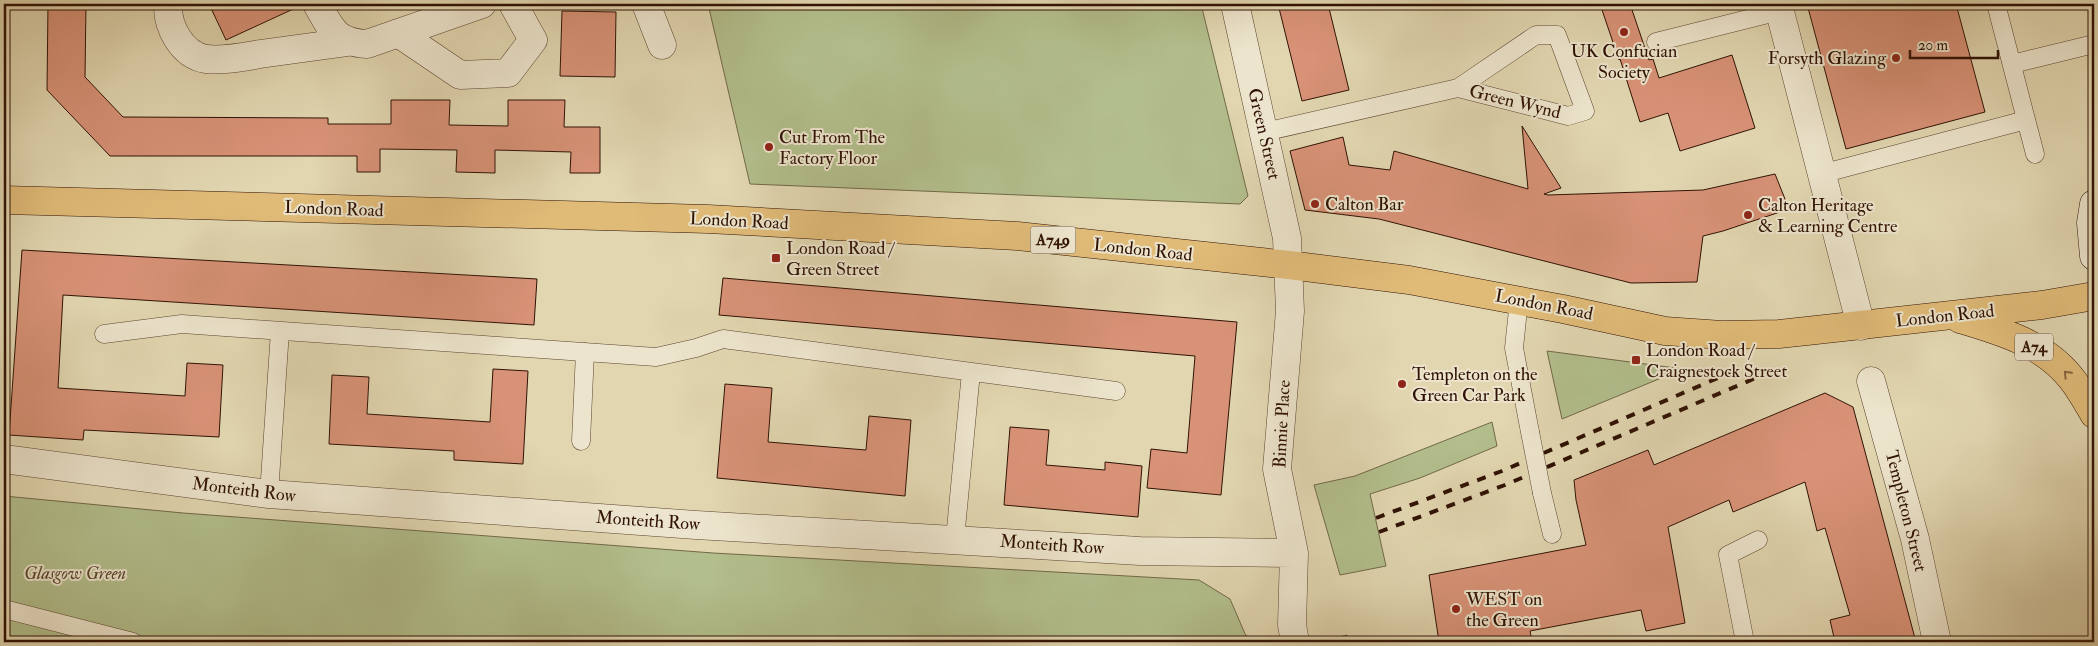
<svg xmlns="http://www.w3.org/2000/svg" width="2098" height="646" font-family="'IM FELL Double Pica',serif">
  <rect width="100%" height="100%" fill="#e1d6b0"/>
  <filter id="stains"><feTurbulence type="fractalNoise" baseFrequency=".004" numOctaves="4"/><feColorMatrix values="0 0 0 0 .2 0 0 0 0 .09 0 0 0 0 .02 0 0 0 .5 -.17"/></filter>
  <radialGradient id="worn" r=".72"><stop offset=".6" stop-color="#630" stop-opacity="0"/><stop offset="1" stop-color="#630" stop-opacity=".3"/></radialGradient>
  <path fill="#b2be8c" stroke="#716848" d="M 708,4 L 1201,4 L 1248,196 L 1240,204 L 750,184 Z
    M 1547,351 L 1683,369 L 1562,419 Z
    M 1492,422 L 1497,446 L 1420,478 L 1370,494 L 1386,566 L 1340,575 L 1314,485 L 1355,476 Z
    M 4,496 L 183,513 L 713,553 L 1199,580 L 1230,599 L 1246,636 L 1282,642 L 4,642 Z
    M 1347,635 L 1348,640 L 1364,642 L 1319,642 Z"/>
  <path fill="#d89277" stroke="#301204" d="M 48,4 L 86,4 L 85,77 L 123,117 L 328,118 L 328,124 L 391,124 L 391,100 L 450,100 L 449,125 L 508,126 L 508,100 L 565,100 L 564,127 L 600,127 L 600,173 L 570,173 L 571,152 L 495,150 L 495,173 L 456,172 L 457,150 L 380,149 L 380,172 L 357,172 L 357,156 L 110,156 L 47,90 Z
    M 209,4 L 301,4 L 302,5 L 226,40 Z
    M 1278,4 L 1328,4 L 1349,90 L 1302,101 Z
    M 1600,4 L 1630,4 L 1649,60 L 1653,59 L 1659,78 L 1732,55 L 1755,128 L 1680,151 L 1668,113 L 1640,122 L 1620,59 L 1619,60 Z
    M 1807,4 L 1956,4 L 1985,112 L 1846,149 Z
    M 562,11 L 616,12 L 615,77 L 560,76 Z
    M 1522,126 L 1561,188 L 1544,194 L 1548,195 L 1703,190 L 1775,174 L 1789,209 L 1723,231 L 1703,236 L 1697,282 L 1631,283 L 1379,219 L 1305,210 L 1290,151 L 1343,137 L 1349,165 L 1390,170 L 1394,151 L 1528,189 Z
    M 22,250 L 537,279 L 534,325 L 63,295 L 58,388 L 185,396 L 187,363 L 223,365 L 219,437 L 84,430 L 83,440 L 9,435 Z
    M 723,278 L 1237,322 L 1221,495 L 1147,488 L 1151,449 L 1187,453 L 1195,356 L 719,315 Z
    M 493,369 L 528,371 L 523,464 L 454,460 L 454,451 L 329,444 L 332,375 L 369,377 L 367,414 L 490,422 Z
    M 725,384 L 772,388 L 768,442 L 866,450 L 869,416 L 911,420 L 905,496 L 717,478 Z
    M 1825,393 L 1853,407 L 1916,642 L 1835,642 L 1830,620 L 1850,615 L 1825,528 L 1817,531 L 1805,482 L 1733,512 L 1729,500 L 1668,527 L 1685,623 L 1646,631 L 1641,610 L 1530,631 L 1532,642 L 1439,642 L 1429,575 L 1586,545 L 1576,500 L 1574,480 L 1648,450 L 1654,465 Z
    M 1010,427 L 1049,430 L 1046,465 L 1105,470 L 1105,462 L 1142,466 L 1138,517 L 1004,505 Z"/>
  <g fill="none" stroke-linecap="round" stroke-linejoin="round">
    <defs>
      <path id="lane" d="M 1996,4 L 2035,154
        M 1656,42 L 1780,11
        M 2012,64 L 2094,44
        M 1264,132 L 1458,88 L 1536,35 L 1557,35 L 1585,111 L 1568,116 L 1458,88
        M 1821,174 L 2026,120
        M 1519,300 L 1514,348 L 1530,432
        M 104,334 L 182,324 L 656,357 L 696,348 L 723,339 L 1116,391
        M 581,441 L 585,352
        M 1542,493 L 1552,534
        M 269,494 L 280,331
        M 955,539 L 971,372
        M 4,609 L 133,642
        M 1745,642 L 1728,555 L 1758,540"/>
      <path id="street" d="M 168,4 C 167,27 182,55 206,59 C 223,61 243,57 260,54 C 289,50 319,46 348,42
        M 317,4 C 332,30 335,42 367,44 L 482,4
        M 646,4 L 662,45
        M 1235,4 L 1287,238 L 1290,311 L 1277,469 L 1294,553 L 1292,625 L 1295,642
        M 1778,4 L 1861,326
        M 398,33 L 460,75 L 508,73 L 533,40 L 513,4
        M 1871,381 L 1915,539 L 1937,642
        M 4,459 L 269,494 L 696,525 L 1140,551 L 1294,553"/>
      <path id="secondary" d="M 2094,204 L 2091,223 L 2094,256"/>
      <path id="primary" d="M 4,200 L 708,219 L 1017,236 L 1289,265 L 1409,280 L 1563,309 L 1665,331 L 1722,335 L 1779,334 L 1816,330 L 2042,305 L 2094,296
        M 1960,319 C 2000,331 2043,343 2071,378 C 2080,389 2087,402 2094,414"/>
    </defs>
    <use href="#lane" stroke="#5c432f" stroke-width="19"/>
    <use href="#street" stroke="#5c432f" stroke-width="29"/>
    <use href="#secondary" stroke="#301204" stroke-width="29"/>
    <use href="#primary" stroke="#301204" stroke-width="29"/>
    <use href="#lane" stroke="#ece4cc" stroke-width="18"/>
    <use href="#street" stroke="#ece4cc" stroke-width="28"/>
    <use href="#secondary" stroke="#ece4cc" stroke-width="28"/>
    <use href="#primary" stroke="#e0bb78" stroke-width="28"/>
    <path stroke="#301204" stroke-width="4" stroke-dasharray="9 9" stroke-linecap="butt" d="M 1376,518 L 1502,471 L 1734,371
      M 1379,532 L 1505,485 L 1765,374"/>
    <defs>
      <path id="lane-bridge" d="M 1530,432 L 1542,493"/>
    </defs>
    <use href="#lane-bridge" stroke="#5c432f" stroke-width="19" stroke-linecap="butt"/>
    <use href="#lane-bridge" stroke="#ece4cc" stroke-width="18"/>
  </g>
  <defs><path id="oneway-chevron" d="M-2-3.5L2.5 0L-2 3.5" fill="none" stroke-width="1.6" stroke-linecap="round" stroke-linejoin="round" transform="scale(1.25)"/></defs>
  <use stroke="#88663e" href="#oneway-chevron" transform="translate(2067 374) rotate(-134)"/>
  <g fill="#8f2418" stroke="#ece4cc" stroke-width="2">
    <circle cx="1624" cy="32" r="5"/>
    <circle cx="1896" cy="58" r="5"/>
    <circle cx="769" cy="147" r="5"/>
    <circle cx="1315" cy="204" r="5"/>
    <circle cx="1748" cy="215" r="5"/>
    <rect x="771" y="253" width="10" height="10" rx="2.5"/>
    <rect x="1631" y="355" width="10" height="10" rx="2.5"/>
    <circle cx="1402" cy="384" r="5"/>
    <circle cx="1456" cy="609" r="5"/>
  </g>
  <g text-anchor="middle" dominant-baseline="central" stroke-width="4" stroke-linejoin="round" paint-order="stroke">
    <g fill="#ece4cc" stroke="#685140" stroke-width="1">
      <rect x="1030.5" y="226.5" width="45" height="27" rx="4"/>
      <rect x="2015" y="333.5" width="38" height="27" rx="4"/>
    </g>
    <g font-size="16" font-weight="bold" fill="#301204">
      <text x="1053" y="240">A749</text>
      <text x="2034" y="347">A74</text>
    </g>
    <g font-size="18" fill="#301204" stroke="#ece4cc" text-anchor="start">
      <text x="1624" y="51" text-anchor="middle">UK Confucian<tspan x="1624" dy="21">Society</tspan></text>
      <text x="1886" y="58" text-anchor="end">Forsyth Glazing</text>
      <text x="779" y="137">Cut From The<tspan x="779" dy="21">Factory Floor</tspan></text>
      <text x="1325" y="204">Calton Bar</text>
      <text x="1758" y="205">Calton Heritage<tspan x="1758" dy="21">&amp; Learning Centre</tspan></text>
      <text x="786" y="248">London Road /<tspan x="786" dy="21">Green Street</tspan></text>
      <text x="1646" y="350">London Road /<tspan x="1646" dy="21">Craignestock Street</tspan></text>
      <text x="1412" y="374">Templeton on the<tspan x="1412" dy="21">Green Car Park</tspan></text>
      <text x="1466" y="599">WEST on<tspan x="1466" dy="21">the Green</tspan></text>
    </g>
    <g font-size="18" fill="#301204" stroke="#ece4cc">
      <text transform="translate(1515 102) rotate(14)">Green Wynd</text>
      <text transform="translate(1264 134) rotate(77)">Green Street</text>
      <text transform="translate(334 209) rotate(2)">London Road</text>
      <text transform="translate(739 221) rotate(3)">London Road</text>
      <text transform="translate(1143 250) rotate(6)">London Road</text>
      <text transform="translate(1544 305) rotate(11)">London Road</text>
      <text transform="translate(1945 316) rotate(-6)">London Road</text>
      <text transform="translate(1282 424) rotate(-87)">Binnie Place</text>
      <text transform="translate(244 490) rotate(7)">Monteith Row</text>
      <text transform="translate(1906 511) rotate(76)">Templeton Street</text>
      <text transform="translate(648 521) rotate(4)">Monteith Row</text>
      <text transform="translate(1052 545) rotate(4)">Monteith Row</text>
    </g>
    <g font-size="18" font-style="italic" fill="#57462d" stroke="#ece4cc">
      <text x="75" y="573">Glasgow Green</text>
    </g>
  </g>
  <rect width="2098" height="646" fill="none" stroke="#e1d6b0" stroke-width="20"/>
  <rect x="5" y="5" width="2088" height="636" fill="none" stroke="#301204" stroke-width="2.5"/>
  <rect x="10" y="10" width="2078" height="626" fill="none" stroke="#301204"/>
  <path d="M1910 50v8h88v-8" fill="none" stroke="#301204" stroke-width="2.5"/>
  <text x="1918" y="50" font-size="15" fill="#301204" stroke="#ece4cc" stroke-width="4" paint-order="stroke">20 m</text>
  <rect width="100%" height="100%" filter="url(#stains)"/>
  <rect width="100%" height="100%" fill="url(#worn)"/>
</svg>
